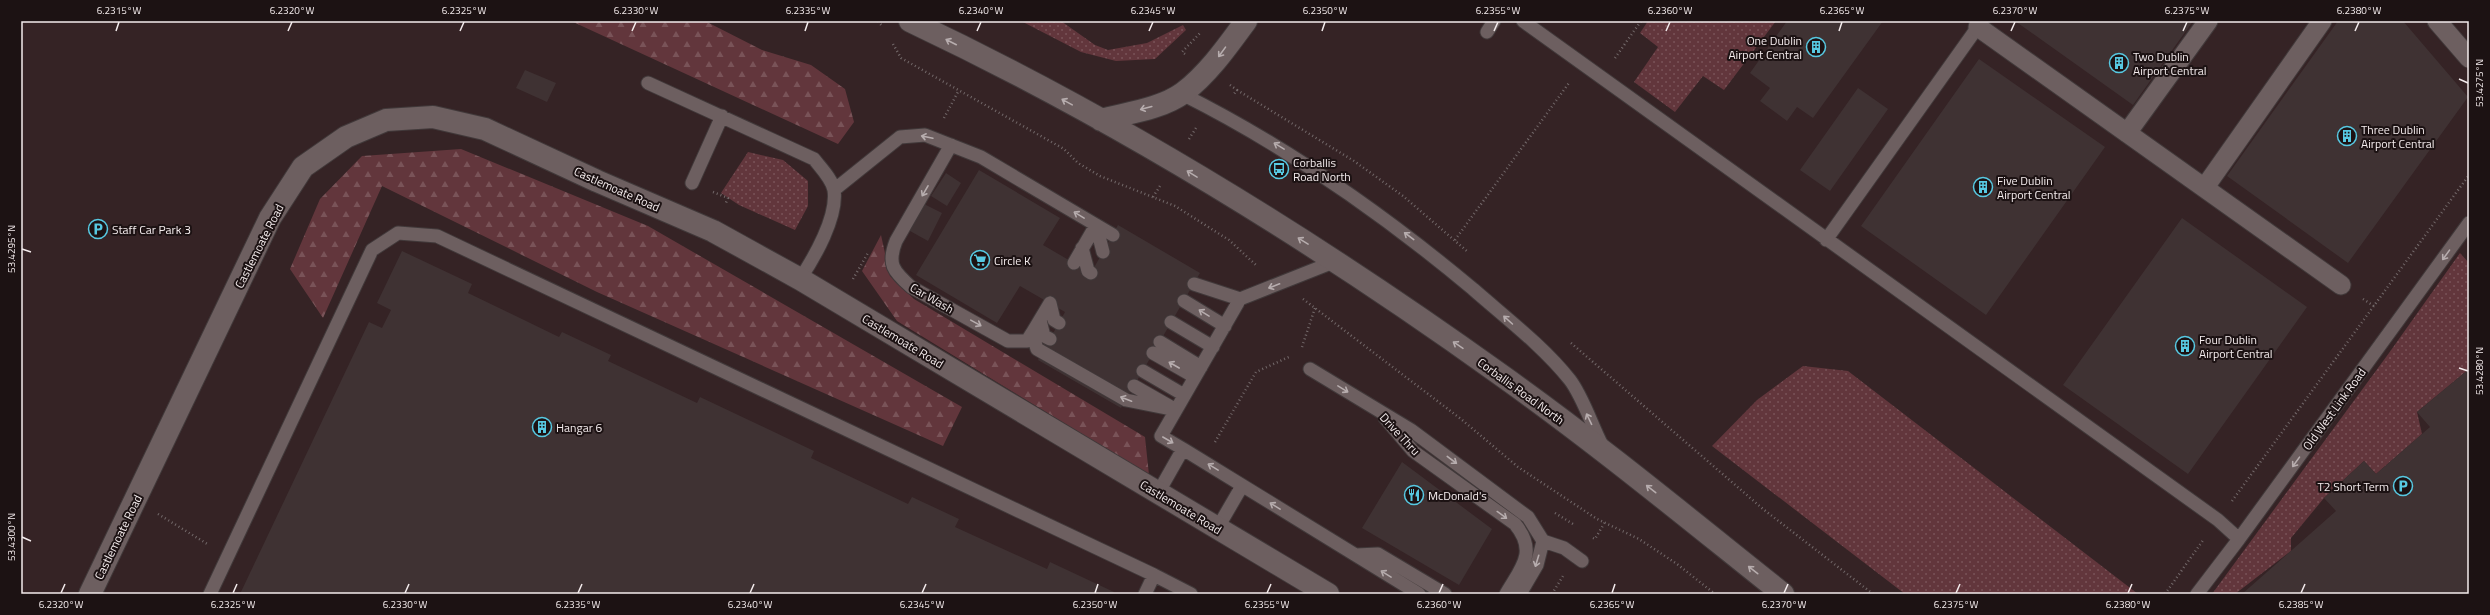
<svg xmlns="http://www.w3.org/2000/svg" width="2490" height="615" font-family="'Titillium Web',sans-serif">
  <defs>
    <pattern id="grass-dots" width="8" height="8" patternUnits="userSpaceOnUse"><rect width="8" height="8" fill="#62363c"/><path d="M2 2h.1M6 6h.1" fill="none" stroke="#795358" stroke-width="1.8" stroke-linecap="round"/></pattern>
    <pattern id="forest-firs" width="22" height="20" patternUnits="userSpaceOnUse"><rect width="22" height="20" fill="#62363c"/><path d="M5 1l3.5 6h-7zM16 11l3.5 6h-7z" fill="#795358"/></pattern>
  </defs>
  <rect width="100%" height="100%" fill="#261b1c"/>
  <path fill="#352325" d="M 21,21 L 2469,21 L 2469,594 L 21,594 Z"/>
  <path fill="url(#grass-dots)" d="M 1021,21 L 1061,21 L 1095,45 L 1108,50 L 1147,43 L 1183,25 L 1186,30 L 1155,59 L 1116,61 L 1081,52 Z
    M 1648,21 L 1776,21 L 1724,90 L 1703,76 L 1675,112 L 1634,82 L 1658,47 L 1640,33 Z
    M 748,152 L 783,160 L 808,181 L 808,206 L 795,230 L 739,205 L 721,193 Z
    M 2460,253 L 2469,263 L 2469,369 L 2417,412 L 2422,434 L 2376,474 L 2364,461 L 2324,498 L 2291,538 L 2291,551 L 2235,594 L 2212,594 L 2389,353 Z
    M 1803,366 L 1848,371 L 2138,594 L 1905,594 L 1712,446 L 1757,400 Z"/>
  <path fill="url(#forest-firs)" d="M 571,21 L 705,21 L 762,50 L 811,65 L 845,89 L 854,122 L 838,144 Z
    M 461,149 L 648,226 L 962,407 L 943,446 L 597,292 L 382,186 L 323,318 L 290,269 L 320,199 L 362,156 Z
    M 881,235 L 890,276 L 914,299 L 1145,437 L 1149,475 L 897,321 L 862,271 Z"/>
  <path fill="#3f3233" d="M 1787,21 L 1883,21 L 1813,118 L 1797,107 L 1787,121 L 1760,101 L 1770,88 L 1750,73 Z
    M 2015,21 L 2193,21 L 2133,105 Z
    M 2338,21 L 2403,21 L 2468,97 L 2348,263 L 2227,176 Z
    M 1979,59 L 2105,147 L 1986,315 L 1861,226 Z
    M 525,70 L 556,83 L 547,102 L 516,88 Z
    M 1858,88 L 1888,109 L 1830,191 L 1800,170 Z
    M 979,170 L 1060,218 L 1043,245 L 1091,273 L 1118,225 L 1200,273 L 1121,408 L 1038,360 L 1065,312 L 1020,286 L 997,323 L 916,275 Z
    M 946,173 L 961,183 L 947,206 L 931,196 Z
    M 924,204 L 942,213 L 928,241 L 910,231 Z
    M 2182,218 L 2307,307 L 2188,474 L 2063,385 Z
    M 402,251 L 472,284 L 468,293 L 559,337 L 562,332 L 611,355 L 608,361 L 697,403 L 700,397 L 814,451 L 811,458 L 908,504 L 912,497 L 959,519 L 955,527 L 1047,569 L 1050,562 L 1114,592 L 1113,594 L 240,594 L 369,322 L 382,328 L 391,310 L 377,303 Z
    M 2469,369 L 2469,594 L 2242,594 L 2336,511 L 2324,498 L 2364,461 L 2376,474 L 2430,427 L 2417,412 Z
    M 1402,462 L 1492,529 L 1459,585 L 1362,528 Z"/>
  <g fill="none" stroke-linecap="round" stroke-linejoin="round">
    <defs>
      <path id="service" d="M 1523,21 L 2218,520 L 2239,539
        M 1487,32 L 1494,21
        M 648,83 L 814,159 C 821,168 832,179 834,190 C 838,217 814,258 800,279
        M 1182,94 C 1288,147 1382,213 1473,289 C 1506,318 1543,346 1570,380 C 1583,397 1592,426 1602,445
        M 951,145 L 896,241 C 887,264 893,271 911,287 L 1008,341 L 1027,341 L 1032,333
        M 692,183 L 722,116
        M 834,190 L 900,137 L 925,135 L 981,157 L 1113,235
        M 1096,225 L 1103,252
        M 1826,240 L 1982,21
        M 1082,248 L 1088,271 L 1091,273
        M 1074,263 L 1096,225
        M 1194,284 L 1240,299 L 1336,261
        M 1184,301 L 1225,326
        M 1050,303 L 1032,333 L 1037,349 L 1126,400 L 1176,410 L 1240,299
        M 1050,303 L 1054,320 L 1059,323
        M 1040,320 L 1044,336 L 1050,339
        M 1171,322 L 1213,347
        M 1160,342 L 1201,367
        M 1153,353 L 1195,377
        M 1310,369 L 1411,430 L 1528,517 L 1543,541 L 1537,565 L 1520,594
        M 1143,371 L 1184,395
        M 1134,386 L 1176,410 L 1161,436 L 1183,449 L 1158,493
        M 1385,418 L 1413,451 L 1515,524 C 1538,552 1521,568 1506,594
        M 1183,449 L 1419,594
        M 1217,529 L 1242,486
        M 1543,541 L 1564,548 L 1582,561
        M 1356,555 L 1378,554 L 1445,594
        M 210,594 L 372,250 L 398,233 L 437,236 L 1154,575 L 1191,594
        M 1145,594 L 1154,575
        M 2197,594 L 2239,539 L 2469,223"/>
      <path id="pedestrian" d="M 2437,21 L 2469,58
        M 1978,27 L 2341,285
        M 2127,133 L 2208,21
        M 2205,187 L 2322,21"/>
      <path id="minor" d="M 910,21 C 1115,118 1317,243 1501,375 C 1598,444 1690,520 1783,594
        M 1101,120 C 1127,113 1161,109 1183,93 C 1208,74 1227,47 1246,21
        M 90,594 L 270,218 L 303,167 L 346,137 L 386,120 L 433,117 L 485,129 L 597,181 L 713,231 L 800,279 L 1328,594"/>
    </defs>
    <use href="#service" stroke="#41393a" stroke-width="15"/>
    <use href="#pedestrian" stroke="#41393a" stroke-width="21"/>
    <use href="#minor" stroke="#41393a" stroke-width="24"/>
    <path stroke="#73696a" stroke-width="2.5" stroke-dasharray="1 3" stroke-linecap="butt" d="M 878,21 L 882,26
      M 893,44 L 901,58 L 1064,149 L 1078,163 L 1100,176 L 1175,206 L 1229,240 L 1257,266
      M 1185,54 L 1182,52 L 1201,32
      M 1615,58 L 1641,21
      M 1230,85 L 1237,90 L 1234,94
      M 1237,90 L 1354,161 L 1403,196 L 1468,252
      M 944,118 L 959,90
      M 1189,139 L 1196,128
      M 713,192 L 728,198 L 725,205
      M 1153,197 L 1160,186
      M 1455,240 L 1569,83
      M 853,279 L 868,253
      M 1303,299 L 1461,419 L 1518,467 L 1597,519 L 1639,539 L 1677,564 L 1715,594
      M 2363,299 L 2374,306
      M 1571,343 L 1763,509 L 1873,594
      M 1302,347 L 1315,308
      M 1215,442 L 1256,372 L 1291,356
      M 2232,501 L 2469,175
      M 1555,513 L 1573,524
      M 158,514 L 209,545
      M 1593,538 L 1595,539 L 1605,522
      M 1552,594 L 1563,576
      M 2165,594 L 2204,539"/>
    <use href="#service" stroke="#6d5f60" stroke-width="13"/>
    <use href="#pedestrian" stroke="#6d5f60" stroke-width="19"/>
    <use href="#minor" stroke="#6d5f60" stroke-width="22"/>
  </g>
  <defs><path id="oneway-shaft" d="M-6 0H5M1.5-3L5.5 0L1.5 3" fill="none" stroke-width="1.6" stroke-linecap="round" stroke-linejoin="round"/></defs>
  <g stroke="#b7adae">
    <use href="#oneway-shaft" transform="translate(951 42) rotate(-153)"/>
    <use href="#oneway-shaft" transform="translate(1222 52) rotate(126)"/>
    <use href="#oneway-shaft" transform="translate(1067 102) rotate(-151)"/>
    <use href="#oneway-shaft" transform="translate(1146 108) rotate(165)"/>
    <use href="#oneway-shaft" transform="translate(927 137) rotate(-168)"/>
    <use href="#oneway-shaft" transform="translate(1279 146) rotate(-149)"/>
    <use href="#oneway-shaft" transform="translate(1192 174) rotate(-148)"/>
    <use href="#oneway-shaft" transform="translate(925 191) rotate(120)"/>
    <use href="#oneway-shaft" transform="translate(1079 215) rotate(-149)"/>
    <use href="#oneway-shaft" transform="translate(1409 236) rotate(-143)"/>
    <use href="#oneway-shaft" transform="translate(1303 241) rotate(-148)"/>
    <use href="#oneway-shaft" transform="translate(2446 255) rotate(126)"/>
    <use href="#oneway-shaft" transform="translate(1274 286) rotate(159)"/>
    <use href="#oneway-shaft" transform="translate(1204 313) rotate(-148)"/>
    <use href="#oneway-shaft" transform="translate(1508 320) rotate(-138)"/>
    <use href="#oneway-shaft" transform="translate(976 323) rotate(29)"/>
    <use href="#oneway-shaft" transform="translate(1458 345) rotate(-146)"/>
    <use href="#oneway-shaft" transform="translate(1174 365) rotate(-150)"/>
    <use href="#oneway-shaft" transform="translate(1343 389) rotate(31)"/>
    <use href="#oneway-shaft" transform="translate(1126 399) rotate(-159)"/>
    <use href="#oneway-shaft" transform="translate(1589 419) rotate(-116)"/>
    <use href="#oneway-shaft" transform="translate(1168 440) rotate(30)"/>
    <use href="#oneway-shaft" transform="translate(1452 460) rotate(37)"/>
    <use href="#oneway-shaft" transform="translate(2296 462) rotate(126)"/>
    <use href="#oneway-shaft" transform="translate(1213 467) rotate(-149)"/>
    <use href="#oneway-shaft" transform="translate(1651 489) rotate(-142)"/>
    <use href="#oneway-shaft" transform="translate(1275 506) rotate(-148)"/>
    <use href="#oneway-shaft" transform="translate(1502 515) rotate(36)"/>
    <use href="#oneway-shaft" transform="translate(1537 561) rotate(107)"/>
    <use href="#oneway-shaft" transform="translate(1753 570) rotate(-142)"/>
    <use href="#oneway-shaft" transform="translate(1386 574) rotate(-148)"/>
  </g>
  <path fill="none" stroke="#f4eced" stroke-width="1.5" d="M 116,31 L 119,22M 288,31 L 292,22M 460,31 L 464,22M 632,31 L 636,22M 805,31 L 808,22M 977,31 L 981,22M 1149,31 L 1153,22M 1322,31 L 1325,22M 1494,31 L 1498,22M 1666,31 L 1670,22M 1839,31 L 1842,22M 2011,31 L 2015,22M 2183,31 L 2187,22M 2355,31 L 2359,22M 2459,79 L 2468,83M 22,249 L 31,252M 2459,368 L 2468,371M 22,537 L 31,541M 61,593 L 65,584M 233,593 L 237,584M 405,593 L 409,584M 578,593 L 582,584M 750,593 L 754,584M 922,593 L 926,584M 1095,593 L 1098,584M 1267,593 L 1271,584M 1439,593 L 1443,584M 1612,593 L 1615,584M 1784,593 L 1788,584M 1956,593 L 1960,584M 2128,593 L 2132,584M 2301,593 L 2305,584"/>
  <defs>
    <symbol id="building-ring" viewBox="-11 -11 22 22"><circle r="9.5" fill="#1c1213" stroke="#57c9e2" stroke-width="1.5"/><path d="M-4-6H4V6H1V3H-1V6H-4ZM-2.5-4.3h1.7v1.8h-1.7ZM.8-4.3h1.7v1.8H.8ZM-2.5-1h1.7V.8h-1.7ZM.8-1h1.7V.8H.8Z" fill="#57c9e2"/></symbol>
    <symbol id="bus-ring" viewBox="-11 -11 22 22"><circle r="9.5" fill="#1c1213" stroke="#57c9e2" stroke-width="1.5"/><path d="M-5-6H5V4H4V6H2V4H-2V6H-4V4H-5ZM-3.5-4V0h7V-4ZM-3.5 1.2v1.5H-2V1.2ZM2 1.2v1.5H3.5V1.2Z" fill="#57c9e2"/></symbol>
    <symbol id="parking-ring" viewBox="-11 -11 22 22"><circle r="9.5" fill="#1c1213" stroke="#57c9e2" stroke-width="1.5"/><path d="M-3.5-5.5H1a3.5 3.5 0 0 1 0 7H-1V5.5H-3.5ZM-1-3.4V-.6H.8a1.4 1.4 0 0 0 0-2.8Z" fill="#57c9e2"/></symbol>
    <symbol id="supermarket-ring" viewBox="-11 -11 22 22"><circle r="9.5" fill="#1c1213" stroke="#57c9e2" stroke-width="1.5"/><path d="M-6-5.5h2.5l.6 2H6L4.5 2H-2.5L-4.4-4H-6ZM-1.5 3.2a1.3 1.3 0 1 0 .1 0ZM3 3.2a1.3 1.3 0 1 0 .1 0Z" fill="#57c9e2"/></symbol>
    <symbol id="restaurant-ring" viewBox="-11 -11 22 22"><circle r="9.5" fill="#1c1213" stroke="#57c9e2" stroke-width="1.5"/><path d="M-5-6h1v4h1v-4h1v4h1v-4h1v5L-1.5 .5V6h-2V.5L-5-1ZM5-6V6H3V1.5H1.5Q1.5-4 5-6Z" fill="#57c9e2"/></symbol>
  </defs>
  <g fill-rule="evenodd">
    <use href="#building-ring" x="1805" y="36" width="22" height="22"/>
    <use href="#building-ring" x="2108" y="52" width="22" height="22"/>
    <use href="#building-ring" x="2336" y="125" width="22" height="22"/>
    <use href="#bus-ring" x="1268" y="158" width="22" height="22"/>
    <use href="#building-ring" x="1972" y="176" width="22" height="22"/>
    <use href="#parking-ring" x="87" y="218" width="22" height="22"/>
    <use href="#supermarket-ring" x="969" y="249" width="22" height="22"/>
    <use href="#building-ring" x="2174" y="335" width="22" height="22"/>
    <use href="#building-ring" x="531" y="416" width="22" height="22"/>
    <use href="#parking-ring" x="2392" y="475" width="22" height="22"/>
    <use href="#restaurant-ring" x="1403" y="484" width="22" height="22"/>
  </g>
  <g text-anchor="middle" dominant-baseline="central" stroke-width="4" stroke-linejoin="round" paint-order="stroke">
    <g font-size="12" fill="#f4eced" stroke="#1c1213" text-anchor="start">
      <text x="1802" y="40" text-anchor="end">One Dublin<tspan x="1802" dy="14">Airport Central</tspan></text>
      <text x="2133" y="56">Two Dublin<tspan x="2133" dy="14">Airport Central</tspan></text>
      <text x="2361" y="129">Three Dublin<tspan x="2361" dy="14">Airport Central</tspan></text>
      <text x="1293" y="162">Corballis<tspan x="1293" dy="14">Road North</tspan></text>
      <text x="1997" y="180">Five Dublin<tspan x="1997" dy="14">Airport Central</tspan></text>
      <text x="112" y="229">Staff Car Park 3</text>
      <text x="994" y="260">Circle K</text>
      <text x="2199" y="339">Four Dublin<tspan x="2199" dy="14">Airport Central</tspan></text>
      <text x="556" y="427">Hangar 6</text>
      <text x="2389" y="486" text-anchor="end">T2 Short Term</text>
      <text x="1428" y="495">McDonald's</text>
    </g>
    <g font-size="12" fill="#f4eced" stroke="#1c1213">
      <text transform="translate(617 189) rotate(24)">Castlemoate Road</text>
      <text transform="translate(259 246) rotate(-63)">Castlemoate Road</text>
      <text transform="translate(932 298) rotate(30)">Car Wash</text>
      <text transform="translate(903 341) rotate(31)">Castlemoate Road</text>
      <text transform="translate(1521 391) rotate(36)">Corballis Road North</text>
      <text transform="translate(2334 409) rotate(-54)">Old West Link Road</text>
      <text transform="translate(1400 434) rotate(47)">Drive Thru</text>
      <text transform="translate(1181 507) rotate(31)">Castlemoate Road</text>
      <text transform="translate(118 537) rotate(-64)">Castlemoate Road</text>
    </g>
  </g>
  <rect width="2490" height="615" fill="none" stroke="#1c1213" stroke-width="44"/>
  <rect x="22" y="22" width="2446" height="571" fill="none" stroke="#f4eced" stroke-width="1.5"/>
  <g font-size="10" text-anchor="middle" fill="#f4eced">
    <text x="119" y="14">6.2315°W</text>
    <text x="292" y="14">6.2320°W</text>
    <text x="464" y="14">6.2325°W</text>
    <text x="636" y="14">6.2330°W</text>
    <text x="808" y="14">6.2335°W</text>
    <text x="981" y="14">6.2340°W</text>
    <text x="1153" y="14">6.2345°W</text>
    <text x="1325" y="14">6.2350°W</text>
    <text x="1498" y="14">6.2355°W</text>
    <text x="1670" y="14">6.2360°W</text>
    <text x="1842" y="14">6.2365°W</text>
    <text x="2015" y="14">6.2370°W</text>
    <text x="2187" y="14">6.2375°W</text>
    <text x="2359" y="14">6.2380°W</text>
    <text transform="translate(2479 83) rotate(-90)" y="4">53.4275°N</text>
    <text transform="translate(11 249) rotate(-90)" y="4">53.4295°N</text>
    <text transform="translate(2479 371) rotate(-90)" y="4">53.4280°N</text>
    <text transform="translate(11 537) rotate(-90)" y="4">53.4300°N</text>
    <text x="61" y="608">6.2320°W</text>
    <text x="233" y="608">6.2325°W</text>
    <text x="405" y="608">6.2330°W</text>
    <text x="578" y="608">6.2335°W</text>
    <text x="750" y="608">6.2340°W</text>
    <text x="922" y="608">6.2345°W</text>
    <text x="1095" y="608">6.2350°W</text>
    <text x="1267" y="608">6.2355°W</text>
    <text x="1439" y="608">6.2360°W</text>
    <text x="1612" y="608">6.2365°W</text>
    <text x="1784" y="608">6.2370°W</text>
    <text x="1956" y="608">6.2375°W</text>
    <text x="2128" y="608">6.2380°W</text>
    <text x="2301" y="608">6.2385°W</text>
  </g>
</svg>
